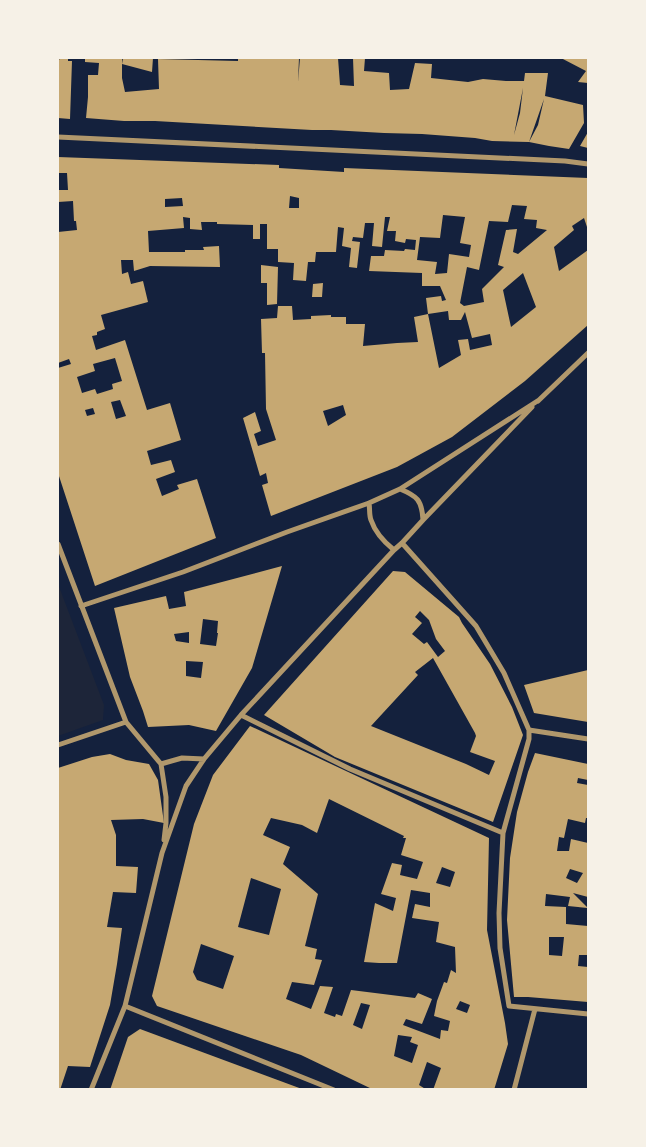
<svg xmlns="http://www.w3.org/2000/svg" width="646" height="1147" font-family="'PT Sans Narrow',sans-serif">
  <rect width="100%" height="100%" fill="#14213d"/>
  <path fill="#1d2539" d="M 58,584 L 104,705 L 103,720 L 58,736 Z"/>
  <path fill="#c6a872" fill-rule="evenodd" d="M 60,58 L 68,58 L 68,61 L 72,61 L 70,119 L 58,118 L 58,60 L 59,60 Z
    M 85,58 L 122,58 L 122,64 L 123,58 L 153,58 L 152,72 L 122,64 L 122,78 L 125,92 L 159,89 L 158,59 L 238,61 L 238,58 L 299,58 L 298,82 L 300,58 L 338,58 L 340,85 L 354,86 L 353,58 L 365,58 L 364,71 L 389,73 L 390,90 L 409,89 L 415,63 L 432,64 L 431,78 L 468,82 L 483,79 L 506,81 L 524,81 L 525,73 L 548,73 L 545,96 L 583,105 L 584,123 L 569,149 L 549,146 L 529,142 L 492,141 L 475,138 L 422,134 L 384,133 L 331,130 L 312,130 L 155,121 L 124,121 L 86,118 L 88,97 L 88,75 L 98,75 L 99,63 L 85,62 ZM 523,88 L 520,113 L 514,135 ZM 544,99 L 538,125 L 529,142 Z
    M 561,58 L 588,58 L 588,83 L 578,82 L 586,71 Z
    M 588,132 L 588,148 L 580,146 Z
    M 58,157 L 279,165 L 279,168 L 344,172 L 344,168 L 588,178 L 588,230 L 584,218 L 572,226 L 574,230 L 554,247 L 559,271 L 588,250 L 588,325 L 525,381 L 452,437 L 397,467 L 271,516 L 262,485 L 268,483 L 266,473 L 260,476 L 243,418 L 255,412 L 261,431 L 254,434 L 258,446 L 276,440 L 266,409 L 265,353 L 262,353 L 261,319 L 277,318 L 278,306 L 292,306 L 293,320 L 311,319 L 311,316 L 331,315 L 331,317 L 346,317 L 346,324 L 365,324 L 363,346 L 397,343 L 418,342 L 414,317 L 428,314 L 426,298 L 441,296 L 442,301 L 446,300 L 440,286 L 422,286 L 422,273 L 369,271 L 371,256 L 384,256 L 385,250 L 404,251 L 405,249 L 415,250 L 416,240 L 406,239 L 405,243 L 395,241 L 396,231 L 387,231 L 390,217 L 385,217 L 382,247 L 372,246 L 374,223 L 365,223 L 363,238 L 353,237 L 352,241 L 360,242 L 357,268 L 349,267 L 351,248 L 342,246 L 344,228 L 338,227 L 336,252 L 316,252 L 315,262 L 308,262 L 306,281 L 293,280 L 294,263 L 278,262 L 278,249 L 267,249 L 267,224 L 260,224 L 260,239 L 253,239 L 253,225 L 217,224 L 217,222 L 201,222 L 202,230 L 190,229 L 190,218 L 183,217 L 184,228 L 148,231 L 149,252 L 185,252 L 185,250 L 204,250 L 203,247 L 219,246 L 220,267 L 150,266 L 134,271 L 133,260 L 121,260 L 122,274 L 128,272 L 131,284 L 143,281 L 148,302 L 101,315 L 105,329 L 97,332 L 97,335 L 92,336 L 96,350 L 125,340 L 147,410 L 170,403 L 181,440 L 147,451 L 151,465 L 171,460 L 175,472 L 156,479 L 162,496 L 179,489 L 177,485 L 197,479 L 216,538 L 95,586 L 58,473 L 58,368 L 71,364 L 69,359 L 58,363 L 58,232 L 77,230 L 76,221 L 74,221 L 73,201 L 58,202 L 58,190 L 68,190 L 67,173 L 58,173 ZM 290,196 L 299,198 L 299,208 L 289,208 ZM 182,198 L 183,206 L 165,207 L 165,199 ZM 512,205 L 527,206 L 524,219 L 537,220 L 536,228 L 547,230 L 518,254 L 513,252 L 517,229 L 506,230 L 498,265 L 504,267 L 482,289 L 484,302 L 464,306 L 460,303 L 467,267 L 479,270 L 489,221 L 508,222 ZM 443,215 L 465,217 L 460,243 L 471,245 L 469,257 L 449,254 L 447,273 L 435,274 L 437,262 L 417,260 L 420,237 L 440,238 ZM 523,273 L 536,307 L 511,327 L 503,290 ZM 448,311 L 449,320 L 461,320 L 465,312 L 472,338 L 490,334 L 492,345 L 470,350 L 468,339 L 458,340 L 461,355 L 439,368 L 428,314 ZM 115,358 L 122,381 L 112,384 L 113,389 L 97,394 L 95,389 L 82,393 L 77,377 L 95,371 L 93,364 ZM 120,400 L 126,416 L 116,419 L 111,402 ZM 343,405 L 346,415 L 328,426 L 323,411 ZM 93,408 L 95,414 L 87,416 L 85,410 Z
    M 261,265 L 278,267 L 277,304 L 267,305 L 267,283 L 261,283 Z
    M 323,283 L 322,297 L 312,297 L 313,284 Z
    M 282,566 L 252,668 L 216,731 L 189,725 L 148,727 L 143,711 L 130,677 L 114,608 L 166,596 L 169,609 L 186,606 L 184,592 ZM 203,619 L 218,621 L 217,633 L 218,633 L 216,646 L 200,644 ZM 189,632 L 189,643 L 176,641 L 174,634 ZM 186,661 L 203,662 L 201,678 L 186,676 Z
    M 393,571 L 405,572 L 459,617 L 462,623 L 490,664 L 512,707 L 523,735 L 493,822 L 335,757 L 264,715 ZM 420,611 L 429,620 L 436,639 L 445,651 L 438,657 L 427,642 L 424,644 L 412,634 L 422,623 L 415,617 ZM 433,658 L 475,733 L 476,736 L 470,752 L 495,761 L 489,775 L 466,764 L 371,726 L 418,675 L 415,672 Z
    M 588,670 L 588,722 L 534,713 L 524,685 Z
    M 250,726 L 489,838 L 487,930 L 505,1023 L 508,1044 L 494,1090 L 433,1090 L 441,1068 L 427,1062 L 419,1085 L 427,1090 L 410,1088 L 410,1090 L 374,1090 L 301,1055 L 157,1006 L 152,996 L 194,824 L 213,775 ZM 329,799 L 404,836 L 403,838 L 406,838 L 401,855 L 423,862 L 417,879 L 400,875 L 402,865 L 392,863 L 381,894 L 396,898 L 393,911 L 375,903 L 364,962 L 379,963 L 397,963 L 411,890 L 430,893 L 430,907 L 415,904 L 412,918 L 439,922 L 436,942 L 455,947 L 456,973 L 451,970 L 447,983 L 444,982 L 437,1001 L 434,1016 L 450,1021 L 448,1031 L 441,1030 L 440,1039 L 403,1025 L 406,1019 L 422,1024 L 432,999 L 418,993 L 415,998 L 351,990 L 342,1016 L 336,1014 L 335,1017 L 324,1013 L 333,987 L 320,986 L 311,1009 L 286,999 L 292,982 L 314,985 L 322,960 L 315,959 L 317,949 L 305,946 L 318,894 L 283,864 L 290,847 L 263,835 L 271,818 L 302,825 L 317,833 ZM 442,867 L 455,872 L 450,887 L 436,883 ZM 251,878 L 281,889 L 269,935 L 238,927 ZM 201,944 L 234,956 L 223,989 L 197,980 L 193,972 ZM 460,1001 L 470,1005 L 467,1013 L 456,1009 ZM 361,1003 L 370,1005 L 362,1029 L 353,1025 ZM 398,1035 L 412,1037 L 410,1042 L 418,1045 L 412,1063 L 394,1056 Z
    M 535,753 L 588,764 L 588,780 L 578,778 L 577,783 L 588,785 L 588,818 L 586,818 L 585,823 L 568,819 L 564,838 L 559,837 L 557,851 L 569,851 L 571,839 L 588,843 L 588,897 L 573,893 L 588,908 L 568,906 L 570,897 L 546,894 L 545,906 L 566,907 L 566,924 L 588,926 L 588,955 L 579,955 L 578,966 L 588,967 L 588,1002 L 528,997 L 514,997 L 507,920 L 510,858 L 517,812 L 528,772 ZM 570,869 L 583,873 L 577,883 L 566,878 ZM 549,937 L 564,937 L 562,956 L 549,955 Z
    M 110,754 L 126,760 L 149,764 L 158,780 L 164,823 L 143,819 L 111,820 L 116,835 L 116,866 L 138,867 L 136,893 L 113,892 L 107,927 L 122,928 L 117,964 L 110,1005 L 90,1067 L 68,1066 L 60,1090 L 58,1090 L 58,768 L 92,757 Z
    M 140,1029 L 302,1089 L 302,1090 L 110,1090 L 128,1037 Z"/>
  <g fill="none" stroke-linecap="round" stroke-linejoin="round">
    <path stroke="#b1986c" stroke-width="5" d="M 58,137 L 565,161 L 588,164
      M 538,401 L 588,353
      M 400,489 C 417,496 422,500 423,520 L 402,543 L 394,550 C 384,542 375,532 371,520 C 369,515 370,509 369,503 L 400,489 L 539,400
      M 423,520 L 532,407
      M 402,543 L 476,626 L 504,673 L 529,730 L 529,739 L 503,833 L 499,913 L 500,948 L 509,1006 L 588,1014
      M 58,544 L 126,722 L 161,764 L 166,797 L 166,823 L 164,840
      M 81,606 L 183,572 L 287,532 L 369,503
      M 241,715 L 350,769 L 503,833
      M 529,730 L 588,739
      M 58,745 L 126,722
      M 161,764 L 182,758 L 204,759
      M 125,1006 L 334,1090
      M 91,1090 L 125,1006 L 162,853 L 186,786 L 204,759 L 241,715 L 394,550
      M 514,1090 L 535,1009"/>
  </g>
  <rect width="646" height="1147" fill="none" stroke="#f6f1e7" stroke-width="118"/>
</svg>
